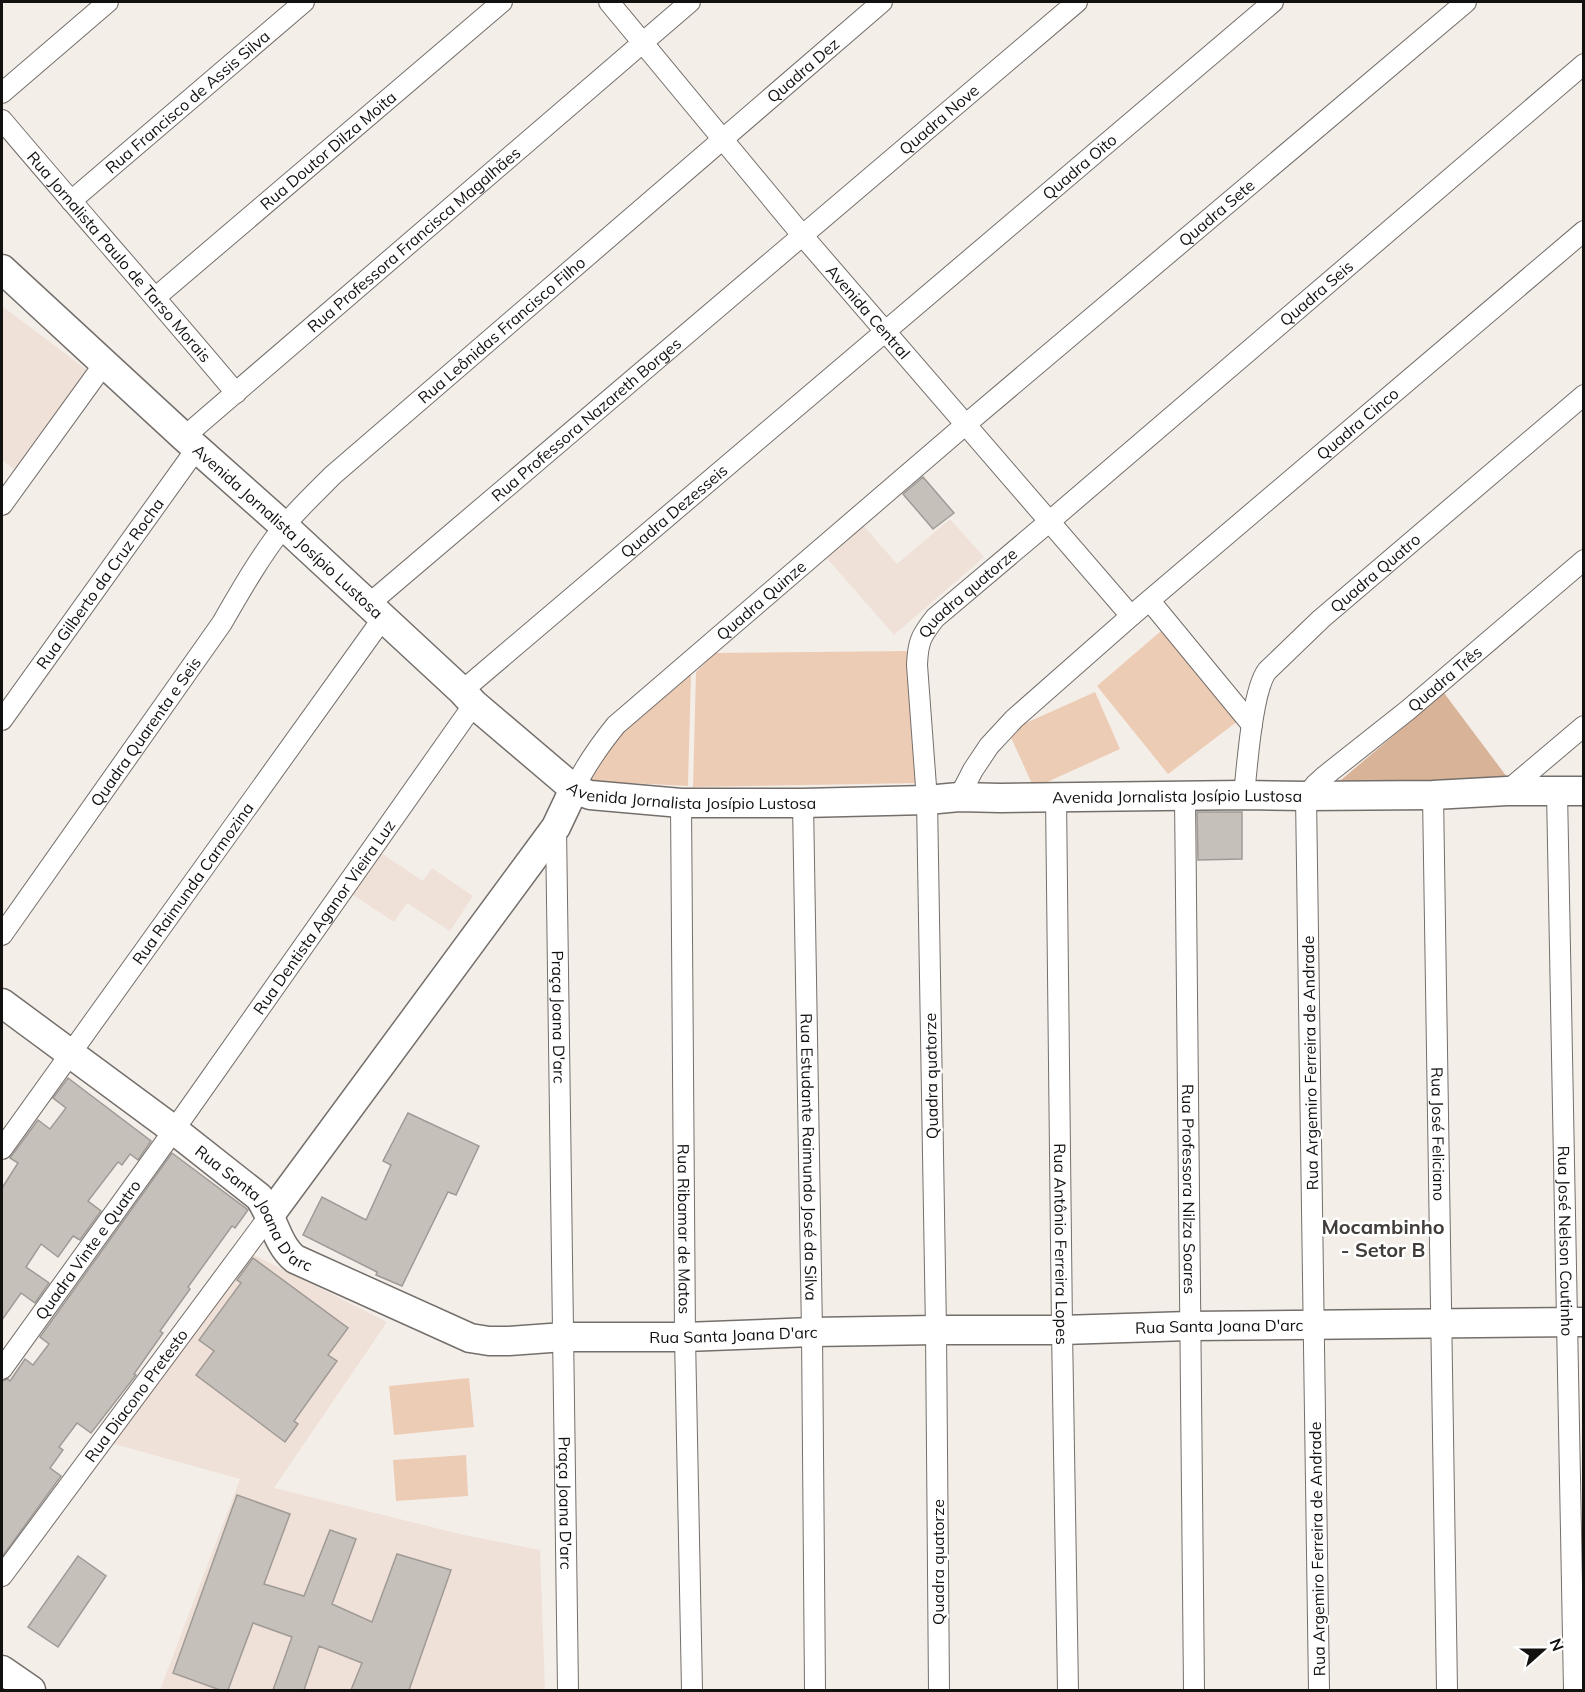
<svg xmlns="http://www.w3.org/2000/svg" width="1585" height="1692" font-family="Mulish,sans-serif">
  <rect width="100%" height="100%" fill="#f4eee9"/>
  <path fill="#efe1d8" d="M 2,306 L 87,370 L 14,469 L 2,460 Z
    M 950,519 L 984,557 L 894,635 L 825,556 L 862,524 L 897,564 Z
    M 378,851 L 423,881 L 432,868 L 473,896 L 450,931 L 407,903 L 394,922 L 350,893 Z
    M 246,1251 L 387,1322 L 274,1488 L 464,1535 L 540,1550 L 545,1690 L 160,1690 L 240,1479 L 107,1442 Z"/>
  <path fill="#edccb5" d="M 1161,631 L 1238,721 L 1168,774 L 1097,686 Z
    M 909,651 L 919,783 L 693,787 L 696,672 L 715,653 Z
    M 691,673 L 688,786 L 589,781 L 625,728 Z
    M 1095,692 L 1120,749 L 1034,788 L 1008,731 Z
    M 469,1378 L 474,1427 L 394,1435 L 389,1386 Z
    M 466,1455 L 468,1496 L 396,1501 L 393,1460 Z"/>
  <path fill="#d8b398" d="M 1444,693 L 1510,781 L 1335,785 Z"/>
  <path fill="#c6c0bb" stroke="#a09a96" stroke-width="1.5" d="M 923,477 L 954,513 L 933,529 L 903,494 Z
    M 1197,812 L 1242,812 L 1242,859 L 1198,860 Z
    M 68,1078 L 151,1141 L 138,1160 L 130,1154 L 122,1165 L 118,1162 L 88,1201 L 101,1211 L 80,1240 L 73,1236 L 58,1257 L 41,1244 L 26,1267 L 49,1283 L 35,1303 L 21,1293 L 2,1320 L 2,1188 L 18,1163 L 10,1158 L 38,1120 L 50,1129 L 66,1108 L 53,1098 Z
    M 408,1113 L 479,1146 L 456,1195 L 448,1192 L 402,1286 L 376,1275 L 377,1272 L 303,1235 L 322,1197 L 366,1220 L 391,1165 L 383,1161 Z
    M 172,1153 L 248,1210 L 235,1228 L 232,1226 L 188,1287 L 190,1289 L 160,1331 L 163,1333 L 134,1374 L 136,1375 L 91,1433 L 77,1423 L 59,1447 L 63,1450 L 50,1468 L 61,1476 L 2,1557 L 2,1381 L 8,1379 L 10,1381 L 25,1359 L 33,1365 L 49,1344 L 40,1337 Z
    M 253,1258 L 348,1328 L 328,1355 L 337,1361 L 294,1421 L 298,1424 L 285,1442 L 196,1375 L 214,1351 L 199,1340 L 241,1283 L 237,1280 Z
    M 237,1495 L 290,1514 L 264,1584 L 304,1596 L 330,1530 L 356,1539 L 332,1604 L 372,1622 L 397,1554 L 451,1570 L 409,1690 L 351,1690 L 362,1663 L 319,1646 L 304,1690 L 273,1690 L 292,1637 L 253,1623 L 228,1690 L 220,1690 L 173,1673 Z
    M 78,1556 L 106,1576 L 58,1647 L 28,1627 Z"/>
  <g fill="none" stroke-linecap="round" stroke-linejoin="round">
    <defs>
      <g id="street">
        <path id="s1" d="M 609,2 L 802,235 L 1131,616"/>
        <path d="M 2,93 L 108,2"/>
        <path id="s2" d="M 2,120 C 79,211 159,301 236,393"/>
        <path id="s3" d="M 71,201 L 304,2"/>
        <path id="s4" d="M 156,297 L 502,2"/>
        <path id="s5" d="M 184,437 L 690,2"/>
        <path d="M 2,505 L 104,364"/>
        <path d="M 1150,601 L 1252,725"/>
        <path id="s6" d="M 369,604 L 1077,2"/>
        <path id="s7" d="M 462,691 L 1273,2"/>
        <path id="s8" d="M 2,720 L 197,448"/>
        <path id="s9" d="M 574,789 C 586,764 599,746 616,725 L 965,425 L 1466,2"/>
        <path d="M 1507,791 L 1584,726"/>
        <path id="s10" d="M 1557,791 L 1574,1690"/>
        <path id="s11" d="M 1244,795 C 1247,768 1252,691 1267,671 L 1321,619 L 1584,395"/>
        <path id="s12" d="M 1433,795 L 1447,1690"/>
        <path id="s13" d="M 1185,796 L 1194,1690"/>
        <path id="s14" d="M 959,797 L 973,770 L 989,746 L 1014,719 L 1131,616 L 1584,231"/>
        <path id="s15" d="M 1056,797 L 1062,1330 L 1068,1690"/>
        <path id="s16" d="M 681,803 L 685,1337 L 692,1690"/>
        <path id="s17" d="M 803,803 L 812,1332 L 815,1690"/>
        <path id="s18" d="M 556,827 L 568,1690"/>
        <path id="s19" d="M 2,935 L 222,623 C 241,590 261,555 285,525 C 300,507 317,491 333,475 L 882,2"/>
        <path id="s20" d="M 2,1149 L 383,618"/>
        <path id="s21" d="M 2,1369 L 174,1130 L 474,704"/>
        <path id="s22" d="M 2,1576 L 270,1215"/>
        <path id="s23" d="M 939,1690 L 936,1330 L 927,800 L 917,665 C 918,641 921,636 935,618 L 1050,521 L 1584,64"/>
        <path id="s24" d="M 1319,1690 L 1306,796 L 1315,785 L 1326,775 L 1408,710 L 1584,560"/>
      </g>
      <g id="secondary">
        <path id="s25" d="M 2,269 L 184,437 L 284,526 L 462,691 L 474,704 L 574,789 L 590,795 L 681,803 L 803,803 L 927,800 L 959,797 L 1000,798 L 1244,795 L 1306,796 L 1433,795 L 1507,791 L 1584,791"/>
        <path id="s26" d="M 2,1003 L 174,1130 L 259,1197 C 273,1216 277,1245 295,1259 L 470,1338 L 489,1341 L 509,1341 L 564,1337 L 685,1337 L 812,1332 L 936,1330 L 1062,1330 L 1189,1326 L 1584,1322"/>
        <path d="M 270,1215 L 556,827 L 574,789"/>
        <path d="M 2,1670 L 31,1690"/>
      </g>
    </defs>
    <use href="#street" stroke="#756f6b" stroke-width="22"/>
    <use href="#secondary" stroke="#756f6b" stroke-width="31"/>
    <use href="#street" stroke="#fff" stroke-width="20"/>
    <use href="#secondary" stroke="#fff" stroke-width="28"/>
  </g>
  <g text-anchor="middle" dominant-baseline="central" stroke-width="5" stroke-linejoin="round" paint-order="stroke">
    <g font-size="16" fill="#131110" stroke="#fff">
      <text stroke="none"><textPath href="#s19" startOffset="1188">Quadra Dez</textPath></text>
      <text stroke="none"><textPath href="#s3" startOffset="153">Rua Francisco de Assis Silva</textPath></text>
      <text stroke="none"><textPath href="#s6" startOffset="748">Quadra Nove</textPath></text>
      <text stroke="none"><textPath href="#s4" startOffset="226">Rua Doutor Dilza Moita</textPath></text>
      <text stroke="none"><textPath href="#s7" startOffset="810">Quadra Oito</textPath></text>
      <text stroke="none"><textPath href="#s9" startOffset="866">Quadra Sete</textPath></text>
      <text stroke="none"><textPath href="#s5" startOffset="303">Rua Professora Francisca Magalhães</textPath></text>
      <text stroke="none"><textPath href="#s2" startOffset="180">Rua Jornalista Paulo de Tarso Morais</textPath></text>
      <text stroke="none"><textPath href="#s23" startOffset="1578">Quadra Seis</textPath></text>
      <text stroke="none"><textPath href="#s1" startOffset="404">Avenida Central</textPath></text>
      <text stroke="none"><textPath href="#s19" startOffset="790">Rua Leônidas Francisco Filho</textPath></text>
      <text stroke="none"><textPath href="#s6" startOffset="285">Rua Professora Nazareth Borges</textPath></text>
      <text stroke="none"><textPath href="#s14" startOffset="549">Quadra Cinco</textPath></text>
      <text stroke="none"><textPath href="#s7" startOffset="278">Quadra Dezesseis</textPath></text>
      <text stroke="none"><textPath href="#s25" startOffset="388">Avenida Jornalista Josípio Lustosa</textPath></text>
      <text stroke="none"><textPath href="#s11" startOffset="273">Quadra Quatro</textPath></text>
      <text stroke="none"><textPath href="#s8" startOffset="168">Rua Gilberto da Cruz Rocha</textPath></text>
      <text stroke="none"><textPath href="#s23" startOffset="1118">Quadra quatorze</textPath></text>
      <text stroke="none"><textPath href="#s9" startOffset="268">Quadra Quinze</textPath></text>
      <text stroke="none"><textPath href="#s24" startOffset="1076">Quadra Três</textPath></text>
      <text stroke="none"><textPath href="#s19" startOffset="249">Quadra Quarenta e Seis</textPath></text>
      <text stroke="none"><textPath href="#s25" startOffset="892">Avenida Jornalista Josípio Lustosa</textPath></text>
      <text stroke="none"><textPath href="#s25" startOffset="1378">Avenida Jornalista Josípio Lustosa</textPath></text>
      <text stroke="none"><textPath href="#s20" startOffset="327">Rua Raimunda Carmozina</textPath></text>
      <text stroke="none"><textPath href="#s21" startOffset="555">Rua Dentista Aganor Vieira Luz</textPath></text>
      <text stroke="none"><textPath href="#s18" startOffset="190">Praça Joana D'arc</textPath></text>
      <text transform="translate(1310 1063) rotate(-91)">Rua Argemiro Ferreira de Andrade</text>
      <text transform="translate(931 1076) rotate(-91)">Quadra quatorze</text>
      <text stroke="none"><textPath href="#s12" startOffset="339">Rua José Feliciano</textPath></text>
      <text stroke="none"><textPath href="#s17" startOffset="354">Rua Estudante Raimundo José da Silva</textPath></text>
      <text stroke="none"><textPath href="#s13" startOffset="393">Rua Professora Nilza Soares</textPath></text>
      <text stroke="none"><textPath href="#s26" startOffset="328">Rua Santa Joana D'arc</textPath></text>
      <text stroke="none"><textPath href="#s16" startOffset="426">Rua Ribamar de Matos</textPath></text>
      <text stroke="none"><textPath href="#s10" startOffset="450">Rua José Nelson Coutinho</textPath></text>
      <text stroke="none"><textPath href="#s15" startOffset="447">Rua Antônio Ferreira Lopes</textPath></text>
      <text stroke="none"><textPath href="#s21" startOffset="147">Quadra Vinte e Quatro</textPath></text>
      <text stroke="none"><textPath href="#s26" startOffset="1336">Rua Santa Joana D'arc</textPath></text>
      <text stroke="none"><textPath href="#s26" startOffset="850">Rua Santa Joana D'arc</textPath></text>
      <text stroke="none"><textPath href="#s22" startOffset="225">Rua Diacono Pretesto</textPath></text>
      <text stroke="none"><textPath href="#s18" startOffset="676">Praça Joana D'arc</textPath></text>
      <text transform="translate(1317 1549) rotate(-91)">Rua Argemiro Ferreira de Andrade</text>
      <text transform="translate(938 1562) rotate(-90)">Quadra quatorze</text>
    </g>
    <g font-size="20" font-weight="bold" fill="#423d3a" stroke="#fff">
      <text x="1383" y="1226">Mocambinho<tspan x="1383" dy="23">- Setor B</tspan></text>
    </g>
  </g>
  <rect width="1585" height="1692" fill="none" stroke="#131110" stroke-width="6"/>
  <g transform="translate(1543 1650) rotate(69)" stroke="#ffffff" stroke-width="4.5" paint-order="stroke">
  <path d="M0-4.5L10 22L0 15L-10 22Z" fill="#131110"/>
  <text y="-9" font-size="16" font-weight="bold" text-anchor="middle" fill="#131110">N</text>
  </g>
</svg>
